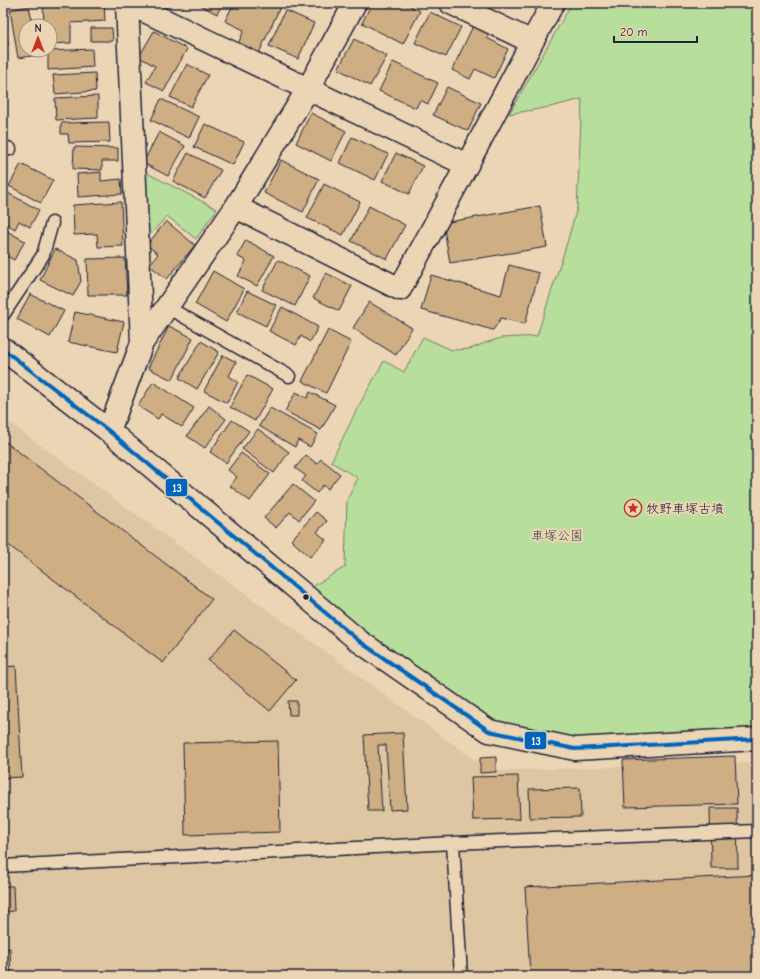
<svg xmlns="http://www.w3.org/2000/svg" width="760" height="979" font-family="'Comic Neue','Klee One',sans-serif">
  <rect width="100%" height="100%" fill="#ebd5b4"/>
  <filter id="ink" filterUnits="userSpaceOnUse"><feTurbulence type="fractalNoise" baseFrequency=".025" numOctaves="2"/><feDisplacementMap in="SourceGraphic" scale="8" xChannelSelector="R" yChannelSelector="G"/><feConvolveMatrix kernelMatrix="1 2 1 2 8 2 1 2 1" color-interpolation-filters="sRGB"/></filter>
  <g filter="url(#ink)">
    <path fill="#dec6a3" d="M 3,418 L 490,771 L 757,762 L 757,976 L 3,976 Z"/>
    <path fill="#b7de9a" stroke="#6c806a" d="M 572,3 L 757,3 L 757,732 L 575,740 L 489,731 L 302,593 L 345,567 L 347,500 L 358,478 L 331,462 L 358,407 L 384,361 L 404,372 L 423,337 L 452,350 L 470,349 L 485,343 L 501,338 L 537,336 L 566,246 L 577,208 L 582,99 L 550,107 L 509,114 Z
      M 143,171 L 217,209 L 196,239 L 167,216 L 147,238 Z"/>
    <path fill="#ceae82" stroke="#22223b" d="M 3,3 L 8,45 L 3,45 Z
      M 43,3 L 104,3 L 105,21 L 71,23 L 71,43 L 50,44 L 50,26 L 44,26 Z
      M 196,3 L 223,3 L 217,14 Z
      M 234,3 L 282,3 L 259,53 L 238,44 L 244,30 L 225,21 Z
      M 372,3 L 405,3 L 420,11 L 403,44 L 362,23 Z
      M 476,3 L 489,3 L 487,8 Z
      M 29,6 L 33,26 L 26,26 L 26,50 L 37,50 L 38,55 L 18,58 L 10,10 Z
      M 285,10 L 314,23 L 298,59 L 269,46 Z
      M 430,12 L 461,27 L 446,57 L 415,43 Z
      M 474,24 L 490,32 L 487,38 L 508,49 L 494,78 L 475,69 L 470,79 L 452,70 Z
      M 91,28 L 112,28 L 113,41 L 91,41 Z
      M 154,31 L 187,49 L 164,91 L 146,82 L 155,66 L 139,57 Z
      M 354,39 L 387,56 L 370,86 L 338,69 Z
      M 92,49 L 93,67 L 48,70 L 48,51 Z
      M 393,62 L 438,83 L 428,104 L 420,100 L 416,108 L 379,91 Z
      M 187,64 L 208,75 L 191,107 L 170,97 Z
      M 95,73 L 96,91 L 55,94 L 53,75 Z
      M 447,87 L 481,103 L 468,131 L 433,115 Z
      M 98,96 L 98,118 L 56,120 L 55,98 Z
      M 161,99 L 199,117 L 189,138 L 151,120 Z
      M 311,113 L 346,131 L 331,161 L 296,143 Z
      M 109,122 L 110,142 L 69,143 L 68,134 L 61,134 L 61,123 Z
      M 205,124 L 244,142 L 233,165 L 194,147 Z
      M 159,132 L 185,146 L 168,176 L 143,163 Z
      M 352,137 L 388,154 L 375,180 L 340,163 Z
      M 74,147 L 118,148 L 118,161 L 102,161 L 102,170 L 73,169 Z
      M 188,153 L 221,170 L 205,198 L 173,181 Z
      M 396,153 L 423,166 L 409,194 L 382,181 Z
      M 281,160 L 319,179 L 303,212 L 264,193 Z
      M 21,164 L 53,180 L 41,203 L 9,186 Z
      M 101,172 L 101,181 L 121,179 L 122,194 L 78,197 L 77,174 Z
      M 324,184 L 360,202 L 343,235 L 307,218 Z
      M 6,192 L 39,210 L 30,227 L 19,221 L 15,229 L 3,222 L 3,197 Z
      M 121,202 L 123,246 L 98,247 L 97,234 L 74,235 L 73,205 Z
      M 369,206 L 405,225 L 387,259 L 351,241 Z
      M 540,206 L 547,247 L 450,263 L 443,223 Z
      M 166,221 L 195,245 L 167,279 L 149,265 L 158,254 L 147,245 Z
      M 3,229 L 25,241 L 14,260 L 3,254 Z
      M 246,240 L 274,256 L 257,286 L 238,276 L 246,261 L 237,256 Z
      M 55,249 L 78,260 L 81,281 L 73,296 L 40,280 Z
      M 125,258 L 127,295 L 88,295 L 87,259 Z
      M 278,260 L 310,276 L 295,306 L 262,290 Z
      M 509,265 L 539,273 L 525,324 L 501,318 L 493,330 L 421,310 L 431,275 L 501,295 Z
      M 213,271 L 244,289 L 226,322 L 195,304 Z
      M 326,273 L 352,286 L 339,311 L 313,298 Z
      M 247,291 L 276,305 L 266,326 L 237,312 Z
      M 30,294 L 64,311 L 50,337 L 17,319 Z
      M 369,302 L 412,328 L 396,355 L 353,328 Z
      M 282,307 L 318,327 L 310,342 L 301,336 L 296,345 L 269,331 Z
      M 75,312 L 124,322 L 117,352 L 68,342 Z
      M 169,326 L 193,338 L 172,380 L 148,368 Z
      M 328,330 L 351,342 L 326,393 L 302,381 Z
      M 201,341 L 219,352 L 197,389 L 179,378 Z
      M 223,355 L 236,362 L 229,376 L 238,382 L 227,403 L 204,391 Z
      M 247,375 L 273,389 L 255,421 L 230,407 Z
      M 153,382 L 194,408 L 182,427 L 161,414 L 158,419 L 138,406 Z
      M 296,392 L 307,398 L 310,392 L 335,405 L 321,430 L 285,411 Z
      M 209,406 L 226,419 L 205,448 L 187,436 Z
      M 270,408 L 318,434 L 310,447 L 298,440 L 295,447 L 259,426 Z
      M 232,420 L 249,431 L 226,463 L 210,452 Z
      M 258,429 L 289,452 L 274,473 L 242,449 Z
      M 3,440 L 212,599 L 163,663 L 3,541 Z
      M 241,453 L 270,474 L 250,501 L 230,486 L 237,477 L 228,470 Z
      M 306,455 L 317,464 L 321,459 L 340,474 L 328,489 L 323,485 L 317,493 L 302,481 L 306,476 L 295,468 Z
      M 293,484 L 314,501 L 299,520 L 290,512 L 276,528 L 264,518 Z
      M 316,512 L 327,521 L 317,532 L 326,540 L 310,557 L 291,540 Z
      M 234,630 L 296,680 L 270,711 L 208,660 Z
      M 16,666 L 22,777 L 3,778 L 3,667 Z
      M 288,701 L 297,701 L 297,715 L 289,715 Z
      M 403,733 L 407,809 L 390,810 L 386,745 L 378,745 L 382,811 L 368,811 L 364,735 Z
      M 278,741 L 280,832 L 185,835 L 183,743 Z
      M 735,756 L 737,804 L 625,807 L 623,760 Z
      M 496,757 L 496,772 L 480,773 L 480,758 Z
      M 518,776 L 520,819 L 473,820 L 471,777 Z
      M 580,788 L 581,817 L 530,818 L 529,789 Z
      M 710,808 L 737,808 L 738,868 L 711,868 Z
      M 757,875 L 757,976 L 530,976 L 525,887 Z
      M 3,886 L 13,886 L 14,911 L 3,912 Z
      M 10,948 L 11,976 L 3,976 L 3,949 Z"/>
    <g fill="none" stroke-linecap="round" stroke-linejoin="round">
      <defs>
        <path id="lane" d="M 3,146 L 10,149
          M 167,307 L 289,376
          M 3,315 L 43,255 L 52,223
          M 453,843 L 461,976
          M 3,866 L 453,843 L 757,831"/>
        <path id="street" d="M 127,3 L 142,343
          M 128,3 L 467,165
          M 451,3 L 532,42
          M 236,207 L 400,289 L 467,165 L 532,42 L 553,3
          M 109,431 L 142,343 L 236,207 L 308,89 L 355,3"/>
        <path id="secondary" d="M 3,349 L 109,431 L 359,641 L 489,731 L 575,749 L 757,739"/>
      </defs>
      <use href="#lane" stroke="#22223b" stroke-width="15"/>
      <use href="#street" stroke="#22223b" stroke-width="25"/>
      <use href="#secondary" stroke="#22223b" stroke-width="25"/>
      <use href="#lane" stroke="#ebd5b4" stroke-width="12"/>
      <use href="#street" stroke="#ebd5b4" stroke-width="22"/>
      <use href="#secondary" stroke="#ebd5b4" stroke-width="22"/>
      <defs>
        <path id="bus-1" d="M 3,349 L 109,431 L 359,641 L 489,731 L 575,749 L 757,739"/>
      </defs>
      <use href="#bus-1" stroke="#ebd5b4" stroke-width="7"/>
      <use href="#bus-1" stroke="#0065bd" stroke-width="4"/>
    </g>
  </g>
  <defs>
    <symbol id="sight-ring" viewBox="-11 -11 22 22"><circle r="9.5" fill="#ebd5b4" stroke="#c8321e" stroke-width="1.5"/><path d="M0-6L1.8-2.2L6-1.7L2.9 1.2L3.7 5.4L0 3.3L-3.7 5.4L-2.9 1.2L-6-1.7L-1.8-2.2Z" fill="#c8321e"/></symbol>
  </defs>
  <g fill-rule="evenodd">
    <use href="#sight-ring" x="623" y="498" width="20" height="20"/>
  </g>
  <circle fill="#22223b" stroke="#ebd5b4" stroke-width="1.5" cx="306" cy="597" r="3.5"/>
  <g text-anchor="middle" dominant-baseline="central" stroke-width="4" stroke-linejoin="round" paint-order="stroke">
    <g font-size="13" fill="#22223b" stroke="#ebd5b4" text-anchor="start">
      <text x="646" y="508">牧野車塚古墳</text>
    </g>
    <g font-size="13" fill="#40484e" stroke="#ebd5b4">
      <text x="557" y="535">車塚公園</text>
    </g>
  </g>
  <g stroke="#ebd5b4" stroke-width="1.5">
    <rect x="165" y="478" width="23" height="19" rx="4" fill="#0065bd"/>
    <rect x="524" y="731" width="23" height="19" rx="4" fill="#0065bd"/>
  </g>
  <g font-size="11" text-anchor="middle" font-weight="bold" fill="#fff">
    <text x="177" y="492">13</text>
    <text x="536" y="745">13</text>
  </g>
  <rect width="760" height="979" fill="none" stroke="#ebd5b4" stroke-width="16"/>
  <rect x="8" y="8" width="744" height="963" fill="none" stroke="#22223b" stroke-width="1.5" filter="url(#ink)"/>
  <g transform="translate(38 38)"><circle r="19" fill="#ebd5b4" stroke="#9b8d84"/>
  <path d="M0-3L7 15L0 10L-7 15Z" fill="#c8321e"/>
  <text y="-6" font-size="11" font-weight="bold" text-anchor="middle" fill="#22223b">N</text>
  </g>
  <path d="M614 36v6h83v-6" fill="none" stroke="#22223b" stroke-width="2"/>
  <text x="620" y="36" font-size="12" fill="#22223b" stroke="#ebd5b4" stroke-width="3" paint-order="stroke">20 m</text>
</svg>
